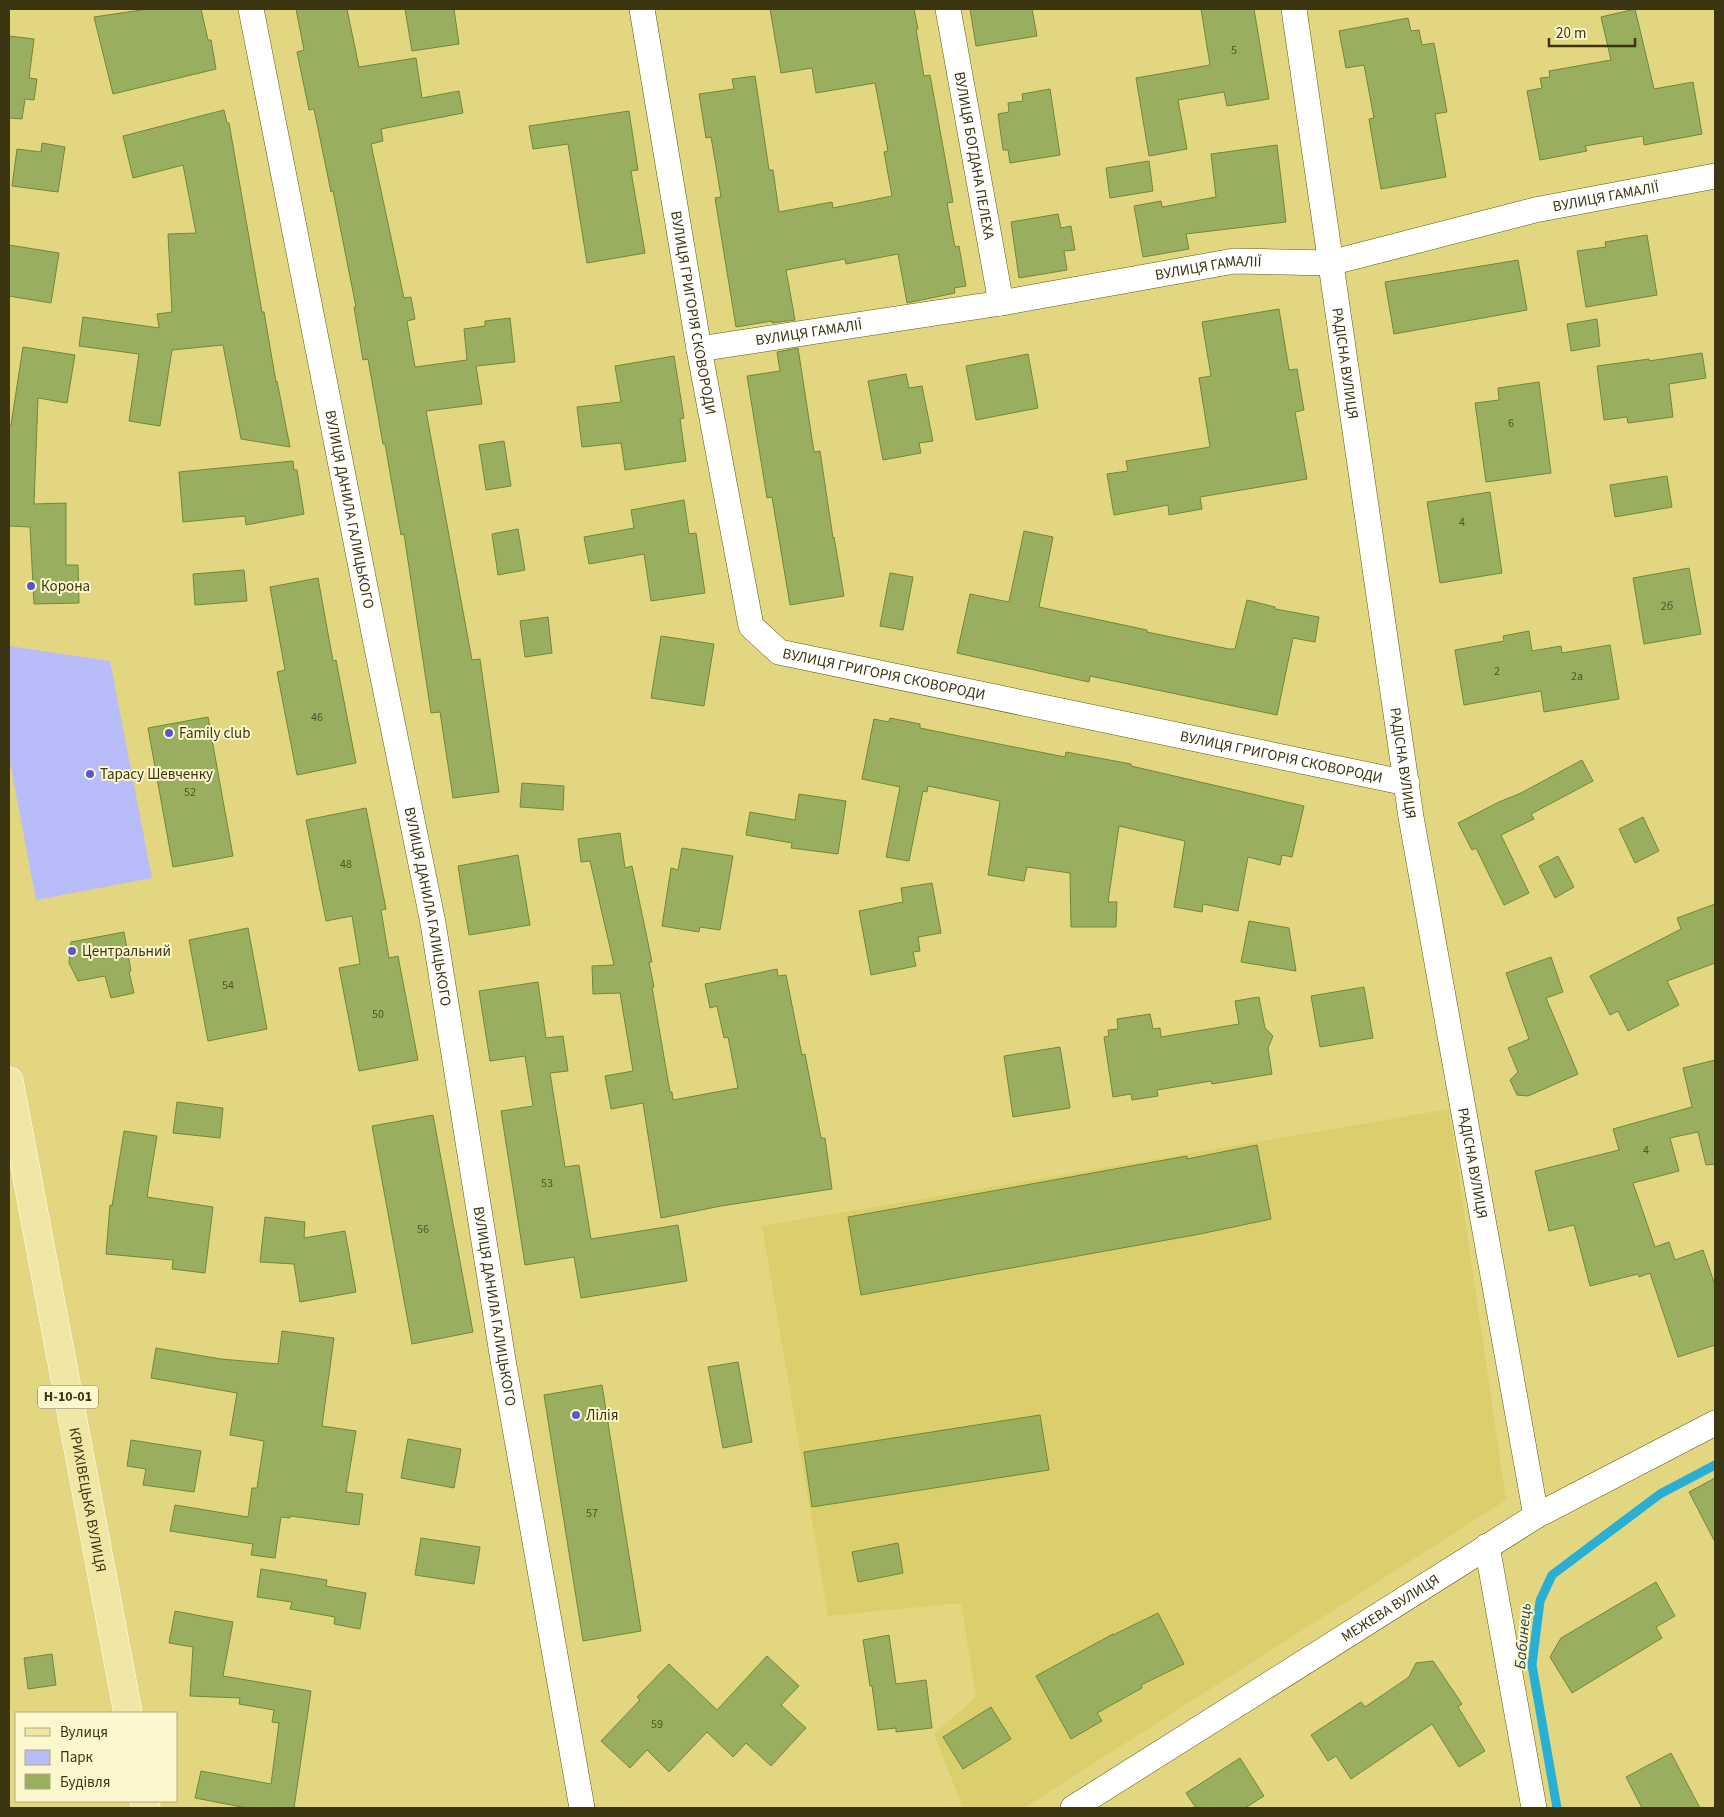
<svg xmlns="http://www.w3.org/2000/svg" width="1724" height="1817" font-family="'Source Sans 3',sans-serif">
  <rect width="100%" height="100%" fill="#e2d780"/>
  <path fill="#dbce6d" d="M 1449,1109 L 1506,1500 L 1024,1808 L 963,1808 L 934,1734 L 976,1697 L 961,1603 L 828,1616 L 762,1226 Z"/>
  <path fill="#b8bcf8" d="M 9,646 L 110,661 L 152,878 L 36,900 L 9,757 Z"/>
  <g fill="none" stroke-linecap="round" stroke-linejoin="round">
    <path stroke="#2aafd4" stroke-width="9" d="M 1557,1808 L 1532,1665 L 1540,1601 L 1552,1575 L 1660,1494 L 1715,1465"/>
  </g>
  <path fill="#99af5f" stroke="#728736" d="M 148,9 L 201,9 L 208,40 L 211,40 L 216,69 L 113,94 L 94,17 Z
    M 296,9 L 347,9 L 359,67 L 416,58 L 422,98 L 459,91 L 463,113 L 381,129 L 383,141 L 371,144 L 404,298 L 411,297 L 415,319 L 407,321 L 415,367 L 467,360 L 464,329 L 485,326 L 485,321 L 510,318 L 515,362 L 476,366 L 482,404 L 426,411 L 472,660 L 480,659 L 499,792 L 453,798 L 440,712 L 431,713 L 404,534 L 401,535 L 385,444 L 383,444 L 368,359 L 363,360 L 354,307 L 356,307 L 333,191 L 331,192 L 314,109 L 309,110 L 297,52 L 304,50 Z
    M 405,9 L 454,9 L 459,44 L 412,51 Z
    M 770,9 L 914,9 L 918,29 L 916,29 L 924,76 L 930,75 L 953,202 L 947,203 L 955,247 L 959,246 L 966,286 L 954,288 L 955,293 L 907,303 L 898,254 L 846,264 L 845,259 L 786,270 L 795,320 L 772,323 L 772,321 L 736,327 L 715,198 L 721,197 L 716,166 L 711,137 L 706,138 L 699,94 L 734,89 L 732,79 L 755,76 L 769,170 L 773,170 L 779,212 L 832,202 L 833,208 L 892,196 L 884,152 L 888,151 L 875,83 L 816,93 L 812,68 L 781,73 Z
    M 970,9 L 1032,9 L 1037,36 L 976,46 Z
    M 1201,9 L 1254,9 L 1269,99 L 1227,106 L 1224,92 L 1178,100 L 1187,149 L 1149,156 L 1136,78 L 1210,65 Z
    M 1635,9 L 1654,89 L 1693,82 L 1702,134 L 1644,145 L 1643,136 L 1585,146 L 1587,151 L 1540,160 L 1527,91 L 1542,88 L 1540,78 L 1550,77 L 1549,71 L 1611,60 L 1601,17 Z
    M 1408,18 L 1411,31 L 1419,30 L 1422,45 L 1434,43 L 1447,112 L 1435,114 L 1446,177 L 1381,189 L 1369,119 L 1374,118 L 1364,65 L 1346,68 L 1339,31 Z
    M 9,36 L 34,39 L 29,78 L 37,79 L 34,100 L 25,99 L 22,119 L 9,118 Z
    M 1050,89 L 1060,155 L 1010,163 L 1008,150 L 1003,150 L 998,114 L 1009,112 L 1008,103 L 1023,101 L 1022,94 Z
    M 224,110 L 227,123 L 229,123 L 262,312 L 264,312 L 276,382 L 277,381 L 290,447 L 241,439 L 223,345 L 172,350 L 160,426 L 129,421 L 139,354 L 79,346 L 83,317 L 159,328 L 157,314 L 172,312 L 168,234 L 196,233 L 183,165 L 133,178 L 123,136 Z
    M 629,111 L 638,170 L 631,171 L 645,253 L 587,263 L 568,144 L 533,149 L 529,126 Z
    M 42,143 L 65,147 L 58,192 L 12,186 L 17,149 L 41,152 Z
    M 1277,145 L 1286,222 L 1186,234 L 1189,249 L 1143,257 L 1134,206 L 1161,201 L 1162,207 L 1216,197 L 1211,154 Z
    M 1149,161 L 1153,191 L 1110,198 L 1106,168 Z
    M 1058,214 L 1061,228 L 1071,226 L 1075,250 L 1064,251 L 1067,270 L 1019,278 L 1011,222 Z
    M 1647,235 L 1657,295 L 1586,307 L 1577,251 L 1606,247 L 1605,242 Z
    M 9,245 L 59,253 L 51,303 L 9,296 Z
    M 1518,260 L 1527,310 L 1394,334 L 1385,282 Z
    M 1279,309 L 1289,370 L 1297,369 L 1304,410 L 1295,412 L 1307,479 L 1200,497 L 1202,509 L 1169,515 L 1168,505 L 1114,515 L 1107,474 L 1128,471 L 1126,461 L 1210,447 L 1199,378 L 1211,376 L 1202,322 Z
    M 1597,319 L 1600,346 L 1571,351 L 1567,324 Z
    M 23,347 L 75,355 L 67,403 L 38,398 L 34,504 L 66,503 L 66,565 L 78,565 L 79,603 L 34,604 L 30,527 L 9,526 L 9,425 L 11,425 Z
    M 798,348 L 814,452 L 820,451 L 833,538 L 834,537 L 844,596 L 790,605 L 772,497 L 767,498 L 747,376 L 780,371 L 777,352 Z
    M 1702,353 L 1706,378 L 1669,384 L 1673,417 L 1628,423 L 1627,417 L 1604,420 L 1597,366 L 1649,359 L 1649,361 Z
    M 1028,354 L 1038,408 L 976,420 L 966,366 Z
    M 674,356 L 684,418 L 680,419 L 686,461 L 625,470 L 621,443 L 582,447 L 577,407 L 621,402 L 615,366 Z
    M 906,374 L 909,388 L 922,386 L 933,441 L 919,443 L 921,453 L 883,460 L 868,381 Z
    M 1539,382 L 1551,473 L 1486,482 L 1475,403 L 1499,400 L 1498,388 Z
    M 504,441 L 511,486 L 486,490 L 479,445 Z
    M 293,461 L 294,470 L 297,470 L 304,514 L 246,525 L 245,516 L 183,522 L 179,472 Z
    M 1667,476 L 1672,507 L 1615,517 L 1610,485 Z
    M 1490,492 L 1502,573 L 1440,583 L 1427,502 Z
    M 684,500 L 689,534 L 696,533 L 705,593 L 651,601 L 644,554 L 589,564 L 584,537 L 634,528 L 631,510 Z
    M 518,529 L 525,570 L 498,575 L 492,534 Z
    M 1024,531 L 1053,537 L 1039,607 L 1147,630 L 1147,632 L 1229,649 L 1235,649 L 1247,600 L 1275,607 L 1275,609 L 1319,617 L 1315,642 L 1293,638 L 1277,715 L 1090,676 L 1089,682 L 957,653 L 970,594 L 1009,602 Z
    M 1689,568 L 1701,634 L 1644,644 L 1633,578 Z
    M 244,570 L 247,601 L 195,605 L 193,574 Z
    M 890,573 L 913,577 L 903,630 L 880,626 Z
    M 318,578 L 333,661 L 336,660 L 356,763 L 297,775 L 277,672 L 285,670 L 270,587 Z
    M 548,617 L 552,653 L 525,657 L 520,621 Z
    M 1529,631 L 1532,651 L 1561,646 L 1562,653 L 1610,645 L 1619,699 L 1544,712 L 1541,691 L 1464,705 L 1455,650 L 1504,641 L 1503,636 Z
    M 661,636 L 714,644 L 704,706 L 651,698 Z
    M 208,717 L 233,856 L 173,867 L 148,728 Z
    M 890,718 L 920,724 L 920,728 L 974,739 L 1065,757 L 1066,752 L 1131,764 L 1131,766 L 1304,806 L 1292,857 L 1282,855 L 1280,865 L 1248,857 L 1238,911 L 1203,904 L 1202,912 L 1174,907 L 1185,841 L 1119,826 L 1108,902 L 1117,902 L 1116,927 L 1071,927 L 1070,873 L 1027,867 L 1024,881 L 988,875 L 1000,801 L 928,786 L 927,792 L 923,791 L 909,861 L 886,857 L 900,787 L 862,779 L 874,719 L 889,722 Z
    M 1582,760 L 1593,781 L 1531,814 L 1534,819 L 1501,835 L 1529,893 L 1504,905 L 1476,848 L 1472,850 L 1458,823 L 1499,802 L 1521,793 Z
    M 522,783 L 564,786 L 563,810 L 520,807 Z
    M 799,794 L 846,801 L 838,854 L 791,848 L 792,843 L 746,835 L 750,812 L 795,820 Z
    M 366,808 L 386,909 L 381,910 L 389,958 L 398,956 L 418,1060 L 359,1071 L 339,968 L 360,964 L 352,916 L 326,921 L 306,820 Z
    M 1643,817 L 1659,851 L 1635,863 L 1619,829 Z
    M 620,833 L 625,868 L 632,866 L 652,962 L 649,962 L 654,987 L 652,987 L 670,1092 L 672,1092 L 673,1100 L 738,1088 L 728,1037 L 724,1038 L 717,1006 L 710,1008 L 705,984 L 777,969 L 778,976 L 786,975 L 802,1055 L 805,1054 L 821,1138 L 825,1138 L 832,1189 L 721,1206 L 661,1218 L 643,1103 L 611,1109 L 605,1076 L 633,1071 L 620,993 L 593,994 L 592,966 L 614,965 L 590,861 L 581,862 L 578,839 Z
    M 682,848 L 733,856 L 720,930 L 700,927 L 699,932 L 662,926 L 671,868 L 678,870 Z
    M 518,855 L 530,925 L 469,935 L 458,866 Z
    M 1558,856 L 1574,887 L 1555,898 L 1539,866 Z
    M 932,883 L 941,933 L 918,937 L 920,951 L 913,952 L 916,966 L 871,975 L 859,911 L 903,902 L 901,888 Z
    M 1715,904 L 1715,963 L 1667,981 L 1679,1005 L 1628,1031 L 1618,1011 L 1610,1015 L 1590,976 L 1681,929 L 1677,918 Z
    M 1249,921 L 1289,928 L 1296,971 L 1241,962 Z
    M 248,928 L 267,1029 L 208,1041 L 189,940 Z
    M 124,932 L 131,971 L 129,972 L 134,993 L 111,998 L 105,976 L 78,981 L 69,963 L 71,942 Z
    M 1551,957 L 1563,992 L 1546,998 L 1578,1074 L 1528,1096 L 1517,1095 L 1510,1080 L 1518,1072 L 1508,1048 L 1529,1039 L 1506,973 Z
    M 538,982 L 546,1038 L 563,1036 L 568,1071 L 550,1073 L 565,1167 L 579,1165 L 591,1239 L 678,1225 L 687,1281 L 581,1298 L 574,1257 L 525,1265 L 501,1111 L 533,1106 L 525,1056 L 490,1061 L 479,991 Z
    M 1364,987 L 1373,1038 L 1320,1047 L 1311,996 Z
    M 1259,997 L 1265,1028 L 1273,1036 L 1268,1048 L 1272,1074 L 1212,1084 L 1211,1081 L 1157,1090 L 1158,1096 L 1132,1100 L 1131,1094 L 1113,1097 L 1104,1037 L 1109,1036 L 1108,1030 L 1118,1029 L 1117,1019 L 1150,1014 L 1153,1029 L 1160,1028 L 1161,1037 L 1239,1024 L 1235,1001 Z
    M 1060,1047 L 1070,1108 L 1013,1117 L 1004,1056 Z
    M 1715,1060 L 1715,1164 L 1706,1165 L 1698,1132 L 1670,1138 L 1679,1171 L 1633,1183 L 1655,1247 L 1669,1242 L 1675,1260 L 1703,1250 L 1715,1285 L 1715,1345 L 1678,1357 L 1650,1273 L 1639,1277 L 1638,1274 L 1590,1286 L 1574,1225 L 1549,1231 L 1535,1171 L 1619,1150 L 1613,1129 L 1692,1107 L 1683,1068 Z
    M 177,1102 L 223,1108 L 220,1138 L 173,1133 Z
    M 433,1115 L 473,1332 L 412,1344 L 372,1126 Z
    M 124,1131 L 157,1136 L 147,1197 L 213,1207 L 205,1273 L 172,1269 L 173,1260 L 106,1254 L 110,1205 L 112,1206 Z
    M 1257,1145 L 1271,1219 L 1200,1234 L 861,1295 L 848,1217 L 1187,1156 L 1187,1159 Z
    M 265,1217 L 305,1222 L 304,1238 L 345,1231 L 356,1292 L 300,1302 L 294,1264 L 260,1262 Z
    M 282,1331 L 334,1338 L 322,1426 L 356,1431 L 346,1492 L 363,1494 L 359,1525 L 290,1516 L 290,1518 L 281,1517 L 275,1558 L 251,1555 L 253,1544 L 170,1531 L 175,1505 L 248,1517 L 252,1488 L 257,1488 L 264,1441 L 230,1435 L 237,1393 L 151,1378 L 156,1348 L 221,1359 L 278,1364 Z
    M 738,1362 L 752,1442 L 723,1448 L 708,1367 Z
    M 602,1385 L 641,1631 L 583,1641 L 544,1395 Z
    M 1040,1415 L 1049,1470 L 812,1507 L 804,1452 Z
    M 408,1439 L 461,1449 L 454,1488 L 401,1478 Z
    M 131,1440 L 201,1451 L 194,1492 L 143,1485 L 146,1469 L 127,1466 Z
    M 1715,1478 L 1715,1542 L 1689,1492 Z
    M 421,1538 L 480,1547 L 474,1584 L 415,1575 Z
    M 898,1543 L 903,1573 L 858,1582 L 852,1552 Z
    M 261,1569 L 327,1580 L 326,1586 L 366,1593 L 360,1629 L 334,1624 L 335,1617 L 290,1609 L 292,1602 L 257,1597 Z
    M 1656,1582 L 1675,1616 L 1656,1627 L 1662,1638 L 1572,1693 L 1550,1657 L 1561,1638 Z
    M 175,1611 L 233,1622 L 223,1676 L 311,1691 L 294,1808 L 247,1808 L 195,1798 L 201,1771 L 271,1784 L 279,1723 L 272,1722 L 274,1710 L 239,1704 L 240,1698 L 190,1696 L 193,1647 L 169,1643 Z
    M 1158,1613 L 1184,1664 L 1141,1685 L 1142,1688 L 1097,1713 L 1102,1721 L 1071,1739 L 1036,1676 L 1113,1634 L 1113,1635 Z
    M 889,1635 L 896,1684 L 926,1680 L 932,1728 L 896,1732 L 896,1728 L 878,1730 L 872,1686 L 870,1686 L 863,1640 Z
    M 52,1654 L 56,1685 L 28,1689 L 24,1658 Z
    M 767,1656 L 799,1686 L 781,1705 L 806,1728 L 771,1766 L 746,1743 L 733,1757 L 707,1732 L 669,1772 L 647,1750 L 630,1768 L 601,1741 L 640,1700 L 637,1697 L 669,1664 L 717,1710 Z
    M 1433,1661 L 1462,1704 L 1458,1707 L 1485,1751 L 1459,1767 L 1432,1724 L 1351,1779 L 1336,1756 L 1328,1761 L 1311,1735 L 1361,1702 L 1365,1707 L 1409,1677 L 1416,1663 Z
    M 991,1707 L 1011,1739 L 963,1769 L 943,1737 Z
    M 1671,1753 L 1700,1808 L 1642,1808 L 1626,1777 Z
    M 1240,1758 L 1264,1796 L 1245,1808 L 1196,1808 L 1186,1793 Z"/>
  <g fill="none" stroke-linecap="round" stroke-linejoin="round">
    <defs>
      <g id="street">
        <path id="s1" d="M 251,9 L 376,643 L 433,923 L 503,1360 L 582,1808"/>
        <path id="s2" d="M 642,9 L 699,349 L 751,626 L 779,652 L 1407,783"/>
        <path id="s3" d="M 948,9 L 1001,303"/>
        <path id="s4" d="M 1294,9 L 1411,817 L 1536,1516"/>
        <path id="s5" d="M 699,349 L 1001,303 L 1234,261 L 1330,263 L 1535,210 L 1715,176"/>
        <path d="M 1487,1546 L 1534,1808"/>
        <path id="s6" d="M 1073,1808 L 1536,1516 L 1715,1423"/>
      </g>
      <g id="primary">
        <path id="s7" d="M 9,1081 L 128,1713"/>
        <path d="M 144,1801 L 146,1808"/>
      </g>
    </defs>
    <use href="#street" stroke="#605710" stroke-width="26"/>
    <use href="#primary" stroke="#fff" stroke-width="29"/>
    <use href="#street" stroke="#fff" stroke-width="25"/>
    <use href="#primary" stroke="#f0e7a7" stroke-width="28"/>
  </g>
  <g fill="#5e55cd" stroke="#fcf7cd" stroke-width="2">
    <circle cx="31" cy="586" r="5"/>
    <circle cx="169" cy="733" r="5"/>
    <circle cx="90" cy="774" r="5"/>
    <circle cx="72" cy="951" r="5"/>
    <circle cx="576" cy="1415" r="5"/>
  </g>
  <g text-anchor="middle" dominant-baseline="central" stroke-width="4" stroke-linejoin="round" paint-order="stroke">
    <g font-size="12" fill="#525424">
      <text x="1234" y="50">5</text>
      <text x="1511" y="423">6</text>
      <text x="1462" y="522">4</text>
      <text x="1667" y="606">2б</text>
      <text x="1497" y="671">2</text>
      <text x="1577" y="676">2а</text>
      <text x="317" y="717">46</text>
      <text x="190" y="792">52</text>
      <text x="346" y="864">48</text>
      <text x="228" y="985">54</text>
      <text x="378" y="1014">50</text>
      <text x="1646" y="1150">4</text>
      <text x="547" y="1183">53</text>
      <text x="423" y="1229">56</text>
      <text x="592" y="1513">57</text>
      <text x="657" y="1724">59</text>
    </g>
    <rect fill="#fcf7cd" stroke="#757049" stroke-width="1" x="38" y="1385.5" width="60" height="23" rx="4"/>
    <g font-size="14" font-weight="bold" fill="#3b3611">
      <text x="68" y="1397">Н-10-01</text>
    </g>
    <g font-size="15" fill="#3b3611" stroke="#fcf7cd">
      <text stroke="none"><textPath href="#s3" startOffset="149">ВУЛИЦЯ БОГДАНА ПЕЛЕХА</textPath></text>
      <text stroke="none"><textPath href="#s5" startOffset="922">ВУЛИЦЯ ГАМАЛІЇ</textPath></text>
      <text stroke="none"><textPath href="#s5" startOffset="516">ВУЛИЦЯ ГАМАЛІЇ</textPath></text>
      <text stroke="none"><textPath href="#s2" startOffset="308">ВУЛИЦЯ ГРИГОРІЯ СКОВОРОДИ</textPath></text>
      <text stroke="none"><textPath href="#s5" startOffset="111">ВУЛИЦЯ ГАМАЛІЇ</textPath></text>
      <text stroke="none"><textPath href="#s4" startOffset="358">РАДІСНА ВУЛИЦЯ</textPath></text>
      <text stroke="none"><textPath href="#s1" startOffset="510">ВУЛИЦЯ ДАНИЛА ГАЛИЦЬКОГО</textPath></text>
      <text stroke="none"><textPath href="#s2" startOffset="772">ВУЛИЦЯ ГРИГОРІЯ СКОВОРОДИ</textPath></text>
      <text stroke="none"><textPath href="#s2" startOffset="1178">ВУЛИЦЯ ГРИГОРІЯ СКОВОРОДИ</textPath></text>
      <text stroke="none"><textPath href="#s4" startOffset="762">РАДІСНА ВУЛИЦЯ</textPath></text>
      <text stroke="none"><textPath href="#s1" startOffset="915">ВУЛИЦЯ ДАНИЛА ГАЛИЦЬКОГО</textPath></text>
      <text stroke="none"><textPath href="#s4" startOffset="1168">РАДІСНА ВУЛИЦЯ</textPath></text>
      <text stroke="none"><textPath href="#s1" startOffset="1320">ВУЛИЦЯ ДАНИЛА ГАЛИЦЬКОГО</textPath></text>
      <text stroke="none"><textPath href="#s7" startOffset="426">КРИХІВЕЦЬКА ВУЛИЦЯ</textPath></text>
      <text stroke="none"><textPath href="#s6" startOffset="375">МЕЖЕВА ВУЛИЦЯ</textPath></text>
    </g>
    <g font-size="15" fill="#3b3611" stroke="#fcf7cd" text-anchor="start">
      <text x="41" y="586">Корона</text>
      <text x="179" y="733">Family club</text>
      <text x="100" y="774">Тарасу Шевченку</text>
      <text x="82" y="951">Центральний</text>
      <text x="586" y="1415">Лілія</text>
    </g>
    <g font-size="16" font-style="italic" fill="#264049" stroke="#fcf7cd">
      <text transform="translate(1523 1636) rotate(-85)">Бабинець</text>
    </g>
  </g>
  <rect width="1724" height="1817" fill="none" stroke="#3b3611" stroke-width="20"/>
  <rect x="15" y="1712" width="162" height="90" fill="#fcf7cd" stroke="#afaa82"/>
  <rect x="25" y="1728" width="25" height="8" fill="#f0e7a7" stroke="#afaa82"/>
  <text x="60" y="1737" font-size="15" fill="#3b3611">Вулиця</text>
  <rect x="25" y="1750" width="25" height="15" fill="#b8bcf8" stroke="#afaa82"/>
  <text x="60" y="1762" font-size="15" fill="#3b3611">Парк</text>
  <rect x="25" y="1774" width="25" height="15" fill="#99af5f" stroke="#afaa82"/>
  <text x="60" y="1787" font-size="15" fill="#3b3611">Будівля</text>
  <path d="M1549 38v8h86v-8" fill="none" stroke="#3b3611" stroke-width="2.5"/>
  <text x="1556" y="38" font-size="15" fill="#3b3611" stroke="#fcf7cd" stroke-width="4" paint-order="stroke">20 m</text>
</svg>
